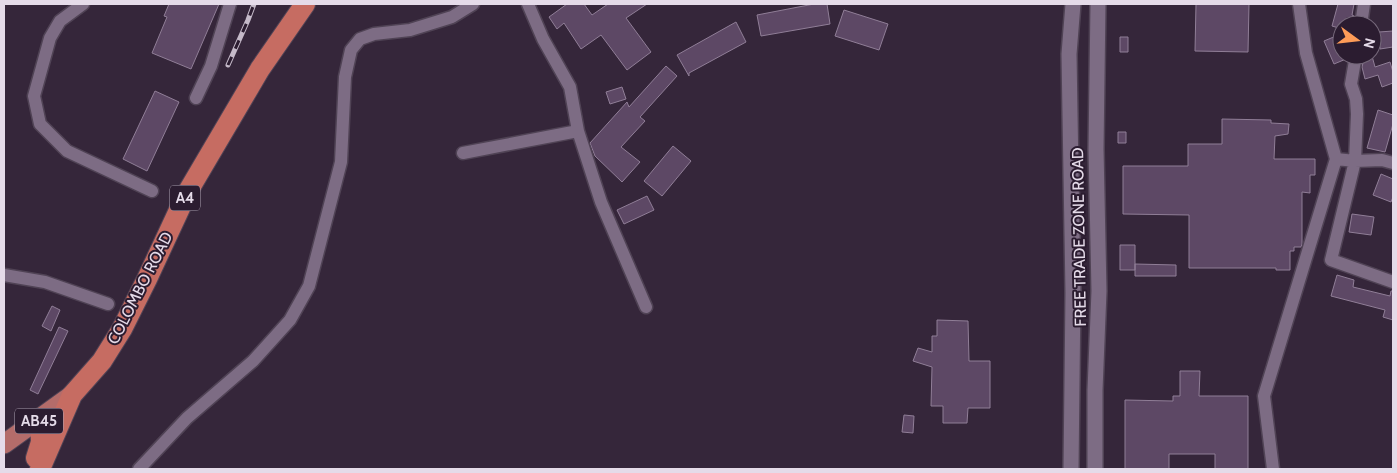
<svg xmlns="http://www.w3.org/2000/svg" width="1397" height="473" font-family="Cabin,sans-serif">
	<rect width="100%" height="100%" fill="#35263a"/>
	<path fill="#5d4865" stroke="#907e97" d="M169 4H219L191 69 152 53 167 17 164 16Z
		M567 4H584L592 15 608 4H647L626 18 651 52 627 70 601 35 581 49 564 23 557 29 549 17Z
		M814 4H827L830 24 761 36 757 15Z
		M1196 4H1249L1248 52 1195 51Z
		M1338 4H1354L1352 15 1354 16 1351 25H1342V29L1332 26Z
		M844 10 888 24 879 50 835 36Z
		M736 22 746 42 689 73V76L677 55Z
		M1393 31V47L1380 49 1379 32Z
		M1336 36 1342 50V55H1344L1346 59 1334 64 1324 41Z
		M1120 37H1128V52H1120Z
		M1372 56 1375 67 1390 62 1393 72V83L1382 87 1378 75 1365 79 1362 67 1364 59Z
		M666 66 677 76 640 117 645 121 621 147 640 162 622 182 595 156 590 143 627 102 629 107Z
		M622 87 626 99 610 104 606 92Z
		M155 91 179 102 147 171 123 159Z
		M1378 110 1393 115V124L1385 152 1367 148Z
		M1222 119 1271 120V123L1289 124 1288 134 1275 136 1274 159H1315V175H1310V193L1302 192V244L1301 247H1294V251H1290V270H1276V268H1189V215L1123 214V166H1188V144H1222Z
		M1118 132H1126V143H1118Z
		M673 146 691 161 662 196 644 181Z
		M1381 174 1393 179V197L1391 202 1373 195Z
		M647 196 654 210 624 224 617 210Z
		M1352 214 1374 217 1371 235 1349 232Z
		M1120 245H1135V270H1120Z
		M1135 264 1176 265V276H1135Z
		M1337 275 1354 280 1353 287 1390 296 1391 291H1393V320L1383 317 1385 310 1331 296Z
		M52 306 60 310 51 331 42 326Z
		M937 320 968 321 969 361H990V408H968L967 423H943V406H931L932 367 913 361 918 348 932 352V336H937Z
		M59 327 68 331 38 394 30 390Z
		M1180 371H1200L1199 396H1248V469H1215V454H1169V469H1125V400L1173 401V396H1180Z
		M904 415 914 416 913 433 902 432Z"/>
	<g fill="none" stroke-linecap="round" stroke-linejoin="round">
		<g stroke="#504355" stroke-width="15">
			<path id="minor" d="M83 4 60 21 50 38 34 96 40 124 67 151 152 191
				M528 4 543 39 570 87 578 131 601 202 646 307
				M1361 25 1364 4
				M1356 55 1351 84 1356 99 1357 114 1355 161 1331 260 1393 282
				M196 98 211 66 230 4
				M463 153 578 131
				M1336 159 1355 161 1382 160 1393 163
				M4 275 45 282 108 304
				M139 469 187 418 253 361 290 320 309 286 341 162 345 77 351 50 360 39 374 34 410 30 452 17 473 4
				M1273 469 1264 396 1336 159 1306 53 1299 4"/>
		</g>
		<g stroke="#504355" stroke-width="18">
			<path id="tertiary" d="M1071 469 1073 293 1069 54 1073 4
				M1095 469V390L1099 291 1096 149 1098 4"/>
		</g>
		<g stroke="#504355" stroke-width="21">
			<path id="primary" d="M4 444 72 395"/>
		</g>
		<g stroke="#504355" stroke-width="22">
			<path id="trunk" d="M36 458 41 442 40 420
				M40 469 72 395 102 361 122 329 147 279 187 193 260 69 305 4"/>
		</g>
		<use href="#minor" stroke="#7d6c84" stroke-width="12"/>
		<use href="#tertiary" stroke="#7d6c84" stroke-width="15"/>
		<use href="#primary" stroke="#b46c6a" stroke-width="19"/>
		<use href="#trunk" stroke="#c66c62" stroke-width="20"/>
		<g stroke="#c5bac9" stroke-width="5">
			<path id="rail" d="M228 65 248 20 254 4"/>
		</g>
		<use href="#rail" stroke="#2b1c30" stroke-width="3" stroke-dasharray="9" stroke-linecap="butt"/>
	</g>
	<g text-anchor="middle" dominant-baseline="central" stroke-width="4" stroke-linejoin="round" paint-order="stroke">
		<g fill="#2b1c30" stroke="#ada2b2" stroke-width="1">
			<rect x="170" y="185.5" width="30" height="25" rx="4"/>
			<rect x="15" y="408.5" width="48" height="25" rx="4"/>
		</g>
		<g font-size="15" font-weight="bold" fill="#e5dbe9">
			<text x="185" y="198">A4</text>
			<text x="39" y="421">AB45</text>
		</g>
		<g font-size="16" fill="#e5dbe9" stroke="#2b1c30">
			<text transform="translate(1079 237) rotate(-91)">FREE TRADE ZONE ROAD</text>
			<text transform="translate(140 288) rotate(-63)">COLOMBO ROAD</text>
		</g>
	</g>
	<rect width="1397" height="473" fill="none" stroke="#e5dbe9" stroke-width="10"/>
	<g transform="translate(1357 40) rotate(105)"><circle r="24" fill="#2b1c30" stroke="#75687a"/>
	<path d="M0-4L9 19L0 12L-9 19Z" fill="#fe9c58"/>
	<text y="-8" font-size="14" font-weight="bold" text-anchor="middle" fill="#e5dbe9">N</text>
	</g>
</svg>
